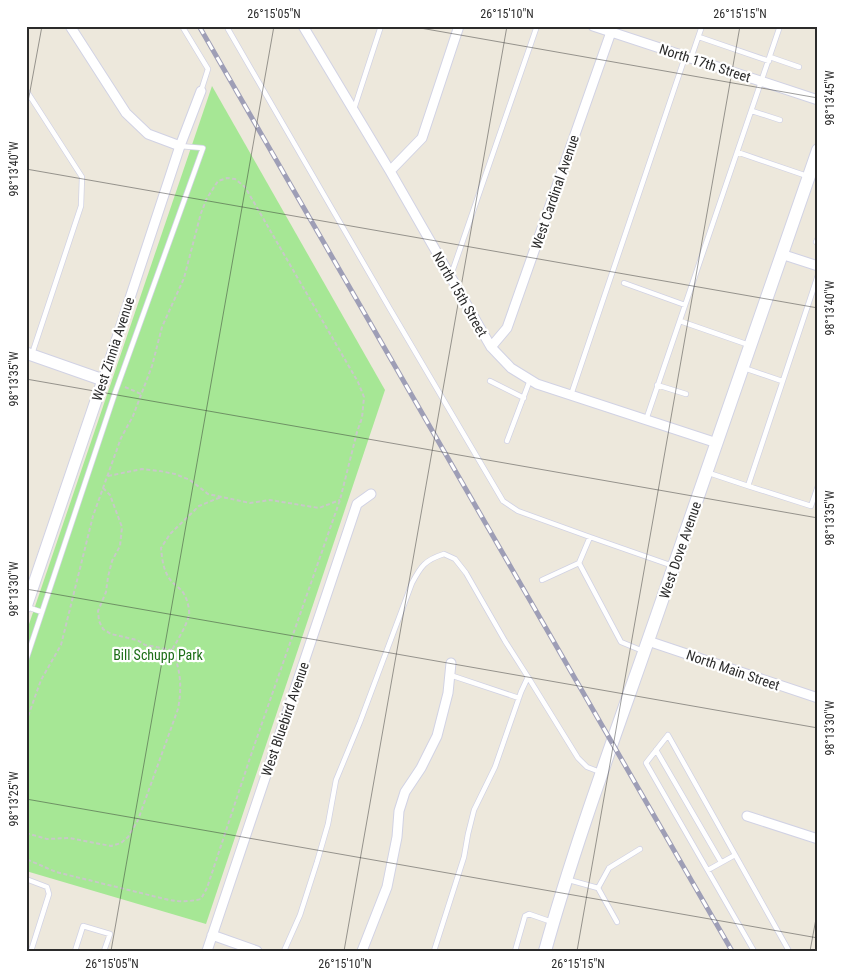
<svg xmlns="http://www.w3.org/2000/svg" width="844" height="977" font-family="'Roboto Condensed',sans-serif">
	<rect width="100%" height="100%" fill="#ede8dc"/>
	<path fill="#a6e795" d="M212 86 385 390 206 924 26 871V633Z"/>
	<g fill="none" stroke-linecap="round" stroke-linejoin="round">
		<g stroke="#d1d2e4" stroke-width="6">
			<path id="service" d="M182 26 208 69 201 91
				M229 26 228 29 390 309 503 501 518 511 590 537
				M699 37 769 61
				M770 57 799 67
				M691 58 702 26
				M26 90 82 177 81 206 32 354
				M354 109 381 26
				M752 111 780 120
				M737 152 807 176
				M818 238 816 242H818
				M451 275 537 26
				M624 283 685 305
				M680 321 749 345
				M744 368 782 381
				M490 381 524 398
				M657 385 686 394
				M571 395 685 57
				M646 420 780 26
				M507 441 530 380
				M709 473 748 486 818 275
				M748 486 811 506 818 486
				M542 580 579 563
				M27 607 42 612
				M643 651 621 642 579 563 590 537 673 566
				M26 660 115 393 203 148 180 146
				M450 675 519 698
				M656 750 721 862
				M708 870 735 855
				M26 879 47 887 49 894 31 951
				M569 880 598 888
				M617 922 598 888 609 868 640 849
				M75 951 83 926 110 934 104 951
				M284 951 300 915 317 862 328 824 336 780 360 722 412 583C421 566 425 560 444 554L455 559 466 573 505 641 528 677
				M434 951 464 857 468 834 474 810 495 767 521 692 528 677 578 758 587 767 600 772
				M515 951 525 916 529 914 552 922
				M754 951 646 763 668 735 789 951"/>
		</g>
		<g stroke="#d1d2e4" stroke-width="11">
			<path id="minor" d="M70 26 126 113 148 134 180 146
				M303 26 390 171 491 347 511 368 537 384 717 443
				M593 26 818 100
				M390 171 422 138 459 26
				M781 254 818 266
				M491 347 507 328 611 32
				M103 380 180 146 201 91
				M648 641 818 698
				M747 816 818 839
				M212 935 257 951
				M207 951 357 504 371 494
				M362 951 387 887 397 837 399 811 405 792 421 768 437 736 448 693 451 663"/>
		</g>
		<g stroke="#d1d2e4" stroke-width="13">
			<path id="tertiary" d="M26 353 103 380 26 607"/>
		</g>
		<g stroke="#d1d2e4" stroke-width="14">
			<path id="secondary" d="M545 951C577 836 619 725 658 612 712 458 764 304 818 150"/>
		</g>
		<path stroke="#c8c8c8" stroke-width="2" stroke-dasharray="4 2.5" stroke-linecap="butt" d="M125 387 141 394
			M108 476 142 469 160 471 175 474 190 480 208 494 250 503 270 500 319 508 340 500
			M103 488 110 495 122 527 120 546 112 561 108 577 106 592 98 611 99 621 103 629 111 634 137 640 145 645 172 650
			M26 722 41 680 61 645 93 516 121 438 133 416 152 366 162 327 184 278 201 213 207 198 218 181 227 178 235 179 245 187 358 382 364 397 362 418 357 432 340 500 253 749 207 888 201 899C188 902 178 902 165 899L56 872 26 859
			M26 833 47 839 69 838 111 846 121 843 128 837 138 820 178 709C182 688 181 670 172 650 178 639 186 627 189 615 190 608 186 594 180 589 176 585 172 583 169 578 163 569 162 558 161 548L170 534 199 506 221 497"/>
		<use href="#service" stroke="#fff" stroke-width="4.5"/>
		<use href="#minor" stroke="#fff" stroke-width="9"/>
		<use href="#tertiary" stroke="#fff" stroke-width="11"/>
		<use href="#secondary" stroke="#fff" stroke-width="12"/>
		<g stroke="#9e9eb6" stroke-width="5">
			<path id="rail" d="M199 26 732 951"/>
		</g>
		<use href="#rail" stroke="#fff" stroke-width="3" stroke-dasharray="9" stroke-linecap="butt"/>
	</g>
	<path fill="none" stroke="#2b2b2b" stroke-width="1" stroke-opacity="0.45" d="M409 26 818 98M26 113 42 26M26 169 818 308M26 379 818 518M26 589 818 728M26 799 818 938M111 951 274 26M344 951 507 26M577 951 740 26M810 951 818 908"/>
	<g text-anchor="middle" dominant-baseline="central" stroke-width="4.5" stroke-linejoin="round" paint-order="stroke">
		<g font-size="14" fill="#2b2b2b" stroke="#fff">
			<text transform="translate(705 63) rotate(18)">North 17th Street</text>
			<text transform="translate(555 192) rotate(-71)">West Cardinal Avenue</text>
			<text transform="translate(460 294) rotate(60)">North 15th Street</text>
			<text transform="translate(113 349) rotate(-72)">West Zinnia Avenue</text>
			<text transform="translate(680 550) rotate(-71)">West Dove Avenue</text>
			<text transform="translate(733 670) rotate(19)">North Main Street</text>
			<text transform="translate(285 719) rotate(-71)">West Bluebird Avenue</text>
		</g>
		<g font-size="14" fill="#1c6d16" stroke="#fff">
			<text x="158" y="655">Bill Schupp Park</text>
		</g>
	</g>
	<rect width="844" height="977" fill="none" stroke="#ffffff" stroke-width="55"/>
	<rect x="28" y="28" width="788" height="922" fill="none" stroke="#2b2b2b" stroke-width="2"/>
	<g font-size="12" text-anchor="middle" fill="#2b2b2b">
		<text x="274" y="18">26°15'05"N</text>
		<text x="507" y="18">26°15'10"N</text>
		<text x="740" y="18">26°15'15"N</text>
		<text transform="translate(830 98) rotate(-90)" y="4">98°13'45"W</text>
		<text transform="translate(14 169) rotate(-90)" y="4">98°13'40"W</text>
		<text transform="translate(830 308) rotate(-90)" y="4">98°13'40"W</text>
		<text transform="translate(14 379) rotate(-90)" y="4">98°13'35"W</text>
		<text transform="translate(830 518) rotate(-90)" y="4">98°13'35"W</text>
		<text transform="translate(14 589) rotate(-90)" y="4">98°13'30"W</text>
		<text transform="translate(830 728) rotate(-90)" y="4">98°13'30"W</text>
		<text transform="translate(14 799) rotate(-90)" y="4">98°13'25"W</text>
		<text x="112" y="968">26°15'05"N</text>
		<text x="345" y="968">26°15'10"N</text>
		<text x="578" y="968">26°15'15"N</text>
	</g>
</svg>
